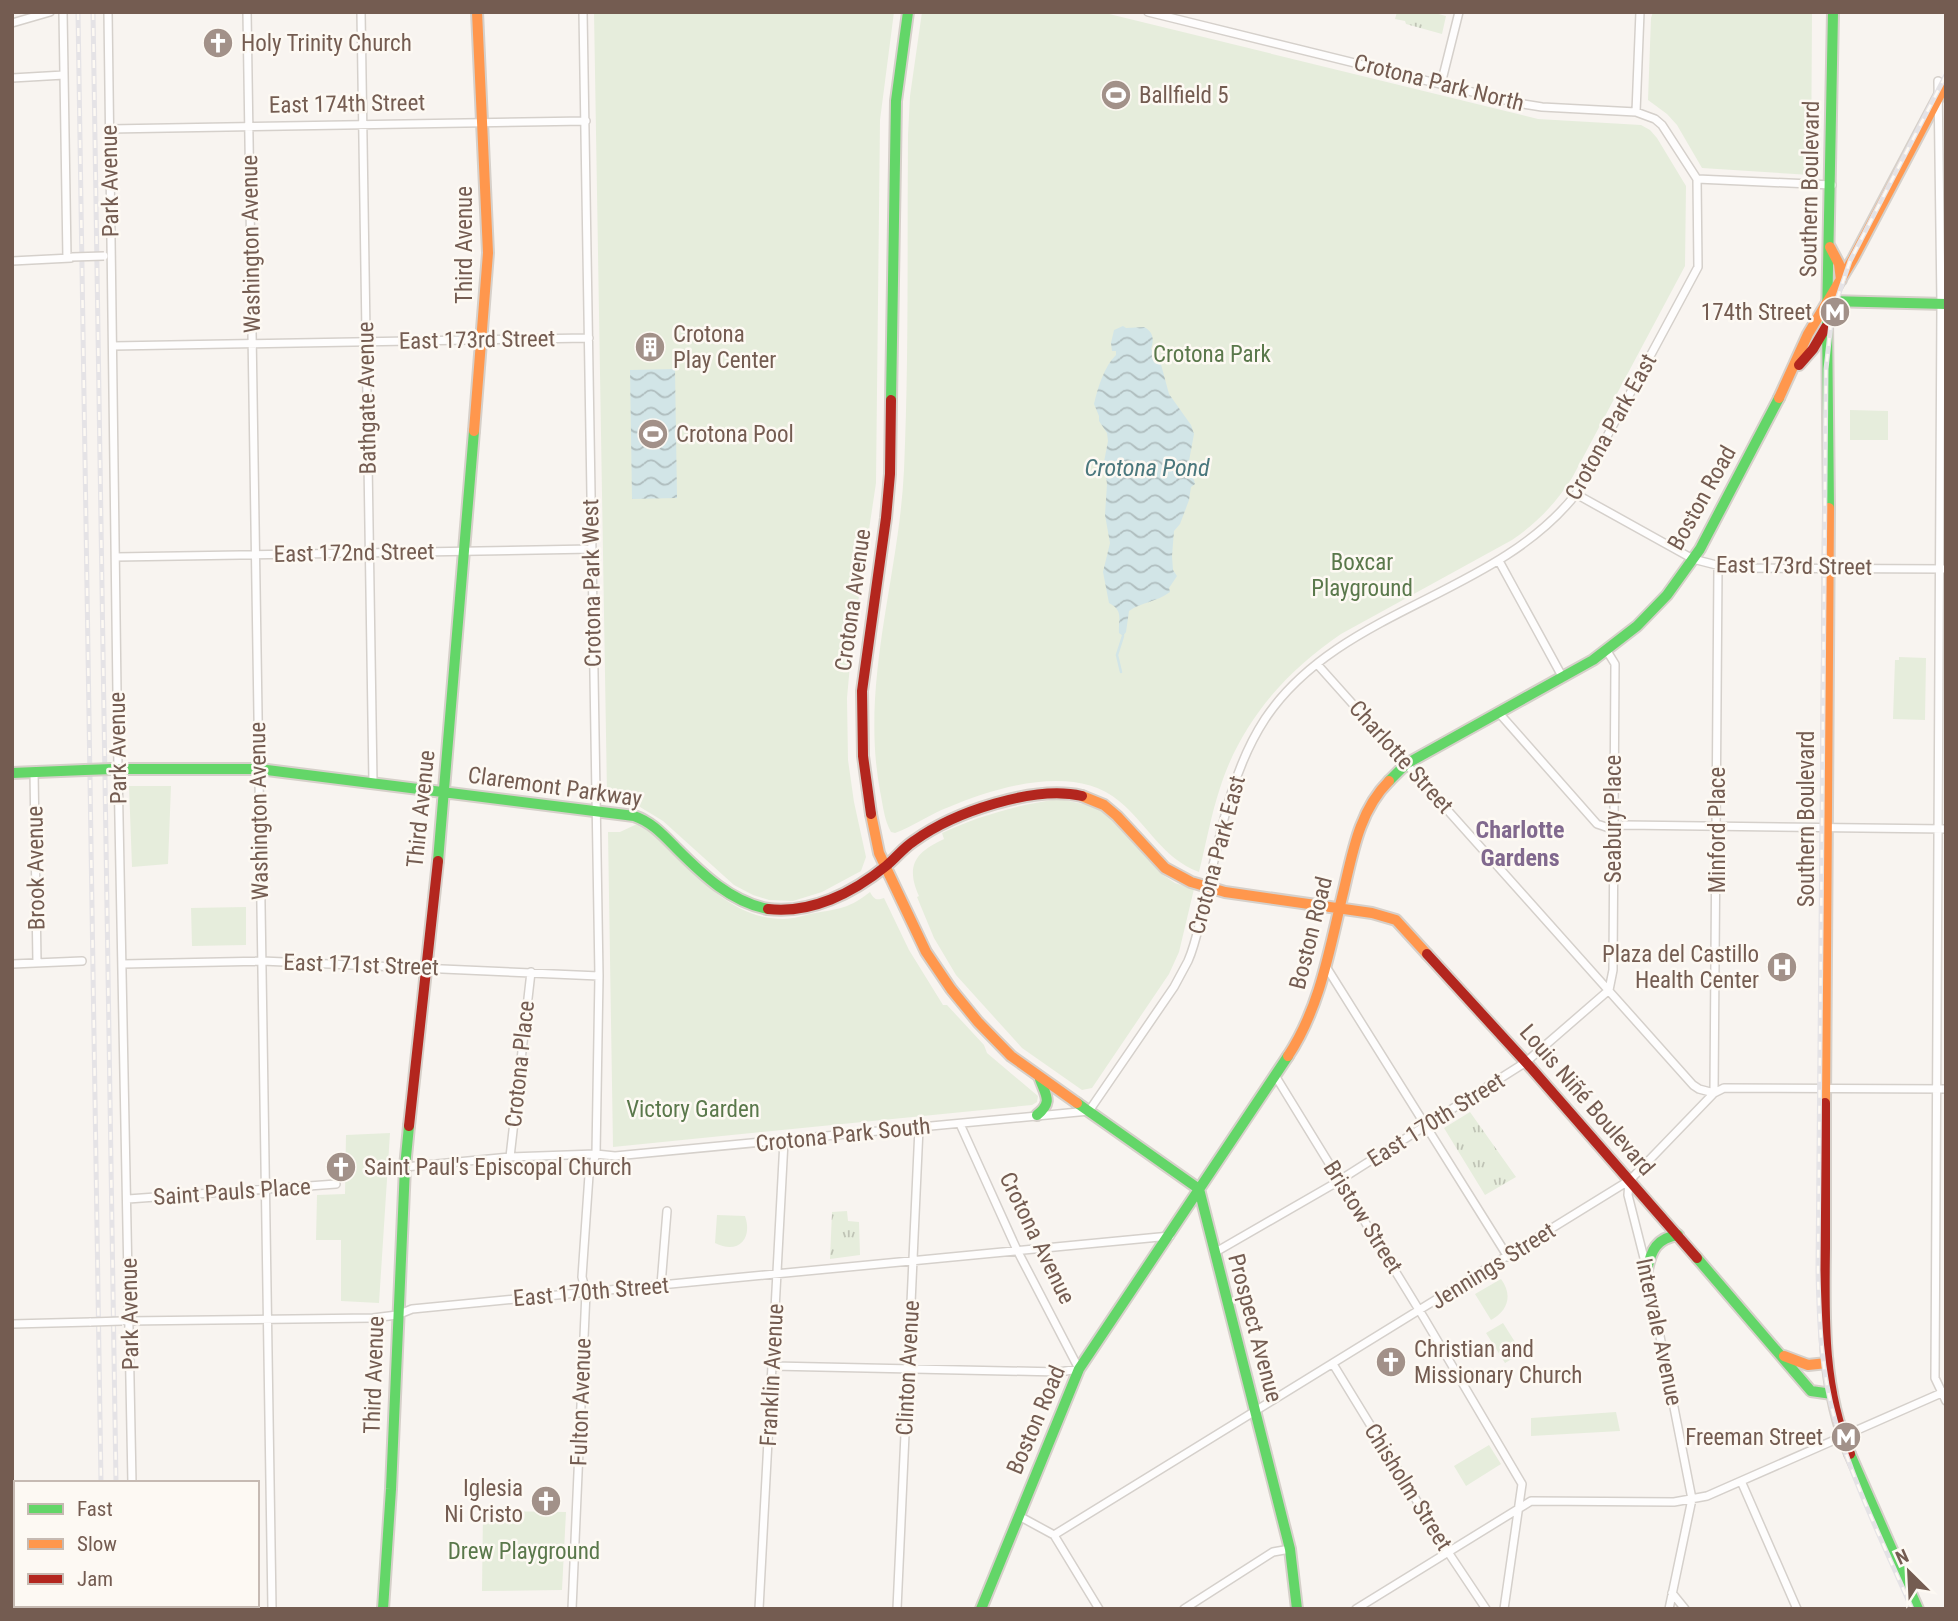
<svg xmlns="http://www.w3.org/2000/svg" width="1958" height="1621" font-family="'Roboto Condensed',sans-serif">
	<defs>
		<pattern id="grass-tufts" width="24" height="20" patternUnits="userSpaceOnUse" patternTransform="scale(1.75)"><rect width="24" height="20" fill="#e6eddc"/><path d="M3 7l-1-3M5 7V3M7 7l1-3M15 17l-1-3M17 17v-4M19 17l1-3" fill="none" stroke="#bfc3b5"/></pattern>
		<pattern id="water-waves" width="16" height="10" patternUnits="userSpaceOnUse" patternTransform="scale(1.75)"><rect width="16" height="10" fill="#d2e5e7"/><path d="M0 5q4-4 8 0t8 0" fill="none" stroke="#afbdbe"/></pattern>
	</defs>
	<rect width="100%" height="100%" fill="#f8f4f0"/>
	<path fill="url(#grass-tufts)" d="M1397 12H1431L1446 16 1442 34 1406 24 1405 21 1395 19Z
		M1470 1112 1516 1177 1485 1195 1444 1128Z
		M847 1211 848 1221 859 1222 860 1255 830 1259 832 1212Z"/>
	<path fill="#e6eddc" d="M594 12H894L880 120 876 483 852 643 847 698 848 760 854 802 866 857 861 871 822 892 793 901 769 900 753 895 734 885 663 821 622 796 607 795Z
		M922 12H1101L1538 119 1641 125 1650 130 1657 138 1686 186 1685 266 1572 478C1555 504 1537 523 1512 540L1341 634C1285 672 1241 722 1220 788 1211 815 1206 844 1199 872 1162 858 1148 825 1119 801 1075 763 996 787 949 807 930 814 914 826 895 833L891 832C884 820 883 805 880 791 860 682 899 578 904 470 909 359 907 247 908 135L910 96Z
		M1653 12 1812 14 1811 175 1702 168 1677 125 1667 114 1648 100 1651 18Z
		M1850 410 1888 411V440H1850Z
		M1899 657 1926 658 1925 720 1893 719 1895 660H1899Z
		M129 786H171L168 864 132 867Z
		M1060 799 1092 806 1105 813 1163 875 1175 883 1194 889 1179 952 1169 974 1092 1088 1082 1090 1022 1048 956 975 934 938 917 897 919 896C905 865 916 852 944 839L942 833C978 816 1020 804 1060 799Z
		M637 824C647 825 656 835 663 842 697 875 731 919 783 919 794 919 804 915 815 913 839 909 850 908 870 892 874 899 876 901 884 898L909 950 943 1005H947L984 1045 987 1053 1038 1096 1037 1102 1032 1105 613 1147 608 832H620Z
		M246 907V945L192 946 191 908Z
		M390 1133 379 1303 341 1301V1240H316L317 1195 345 1194 346 1135Z
		M717 1215 745 1216C753 1239 738 1255 715 1243Z
		M1501 1279C1513 1295 1508 1311 1491 1320L1475 1294Z
		M1503 1323 1522 1353 1505 1363 1486 1333Z
		M1616 1412 1620 1431 1531 1436V1418Z
		M1489 1445 1501 1464 1466 1486 1454 1466Z
		M483 1511 566 1512 562 1590 482 1591Z"/>
	<path fill="url(#water-waves)" d="M1123 326 1126 328 1144 327C1154 332 1154 340 1151 349L1155 356 1159 357 1169 394 1191 425 1194 434 1189 461 1195 484 1191 487 1189 500 1180 524 1174 531 1172 556 1173 570 1177 576 1169 588 1170 592C1157 602 1141 602 1129 611L1126 632 1123 636 1119 633C1118 619 1124 611 1109 603L1103 572 1110 543 1105 515 1107 484 1104 462 1108 441 1107 433 1099 421V416L1094 404C1098 387 1104 367 1116 355V351H1112L1111 343 1114 330Z
		M675 369 677 498 632 499 630 370Z"/>
	<g fill="none" stroke-linecap="round" stroke-linejoin="round">
		<path stroke="#d2e5e7" stroke-width="2.5" d="M1121 672 1117 655 1123 636"/>
		<g stroke="#d5d0cb" stroke-width="10">
			<path id="street" d="M63 12 67 258
				M108 12 118 768 132 1483
				M247 12 272 1609
				M361 12 373 783
				M12 23 50 12
				M12 78 64 75
				M1938 81 1941 304 1935 1378 1946 1401
				M1441 84 1459 12
				M1636 112 1640 12
				M109 129 586 121
				M1697 179 1832 185
				M12 261 71 258
				M113 346 589 338
				M1576 494 1693 559 1728 568 1946 569
				M116 557 592 549
				M1499 561 1563 678
				M1317 664 1693 1085 1699 1089 1714 1093 1718 567
				M1499 713 1597 824 1612 829 1624 825 1946 829
				M34 772 37 963
				M12 964 82 961
				M123 964 262 961 599 976
				M1325 965 1508 1257
				M1276 1077 1424 1318 1522 1484 1504 1609
				M510 1157 531 972
				M405 1167 510 1157 596 1154 615 1156 1089 1111 1174 987 1188 961C1196 943 1199 924 1204 905 1219 842 1229 774 1265 719 1339 608 1495 597 1576 494L1698 267 1697 179 1662 125 1655 119 1636 112 1542 107 1517 103 1148 12
				M1629 1181 1628 1195 1647 1270 1692 1499 1669 1609
				M128 1199 336 1184
				M1214 1253 1332 1185 1526 1062 1609 990 1613 970 1615 664 1607 651
				M661 1285 667 1211
				M126 1321 373 1318 397 1315 412 1309 1170 1236
				M12 1324 91 1322
				M1333 1364 1448 1552 1486 1609
				M773 1366 1059 1372 1079 1369 1017 1250 960 1124
				M1741 1481 1797 1609
				M1019 1516 1054 1535 1099 1609
				M1054 1535 1630 1180 1714 1093 1724 1088 1946 1089
				M1672 1593 1685 1609
				M134 1605V1609
				M572 1609 586 1292 582 1277 589 1175 596 1154 599 976 583 12
				M759 1609 784 1141
				M897 1609 919 1128
				M1184 1609 1273 1552 1290 1549
				M1356 1609 1531 1501 1674 1502 1707 1496 1946 1391"/>
		</g>
		<g stroke="#d6d0ca" stroke-width="14">
			<path id="fast" d="M1829 301 1946 304
				M891 400 896 101 908 12
				M1829 508 1827 320 1833 12
				M112 769H259L634 816C652 822 664 836 677 849 703 875 731 902 768 909
				M12 773 85 770
				M1389 781 1406 764 1593 660 1637 626 1667 595 1700 549 1779 398
				M438 861 474 431
				M1077 1103 1199 1189 1290 1549 1297 1609
				M1037 1115C1053 1102 1046 1096 1040 1079
				M1697 1258 1811 1391 1832 1394
				M1647 1270C1651 1250 1657 1238 1678 1235
				M1850 1454 1918 1609
				M383 1609 391 1489 405 1167 409 1126
				M981 1609 1079 1369 1288 1056"/>
		</g>
		<g stroke="#d6d0ca" stroke-width="14">
			<path id="slow" d="M1830 247 1839 264 1841 280
				M1779 398 1808 334 1853 259 1946 83
				M474 431 488 253 477 12
				M1082 796 1104 805 1117 816 1165 868 1191 882 1225 892 1372 913 1396 920 1427 954
				M871 814 879 853 926 952 951 989 978 1022 1011 1056 1077 1103
				M1288 1056C1321 1006 1330 946 1344 889 1353 850 1360 810 1389 781
				M1825 1103 1829 508
				M1784 1356 1808 1365 1827 1363"/>
		</g>
		<g stroke="#d6d0ca" stroke-width="14">
			<path id="jam" d="M1799 365 1813 349 1826 327
				M871 814 863 756 862 691 886 518 890 474 891 400
				M768 909C811 914 853 893 886 866 896 858 903 848 914 841 954 812 1034 785 1082 796
				M1427 954 1532 1069 1697 1258
				M1825 1103C1825 1151 1825 1200 1825 1248 1824 1317 1822 1389 1850 1454
				M409 1126 438 861"/>
		</g>
		<use href="#street" stroke="#fefdfd" stroke-width="7"/>
		<use href="#fast" stroke="#63d668" stroke-width="10"/>
		<use href="#slow" stroke="#ff974d" stroke-width="10"/>
		<use href="#jam" stroke="#b3261e" stroke-width="10"/>
		<g stroke="#e5e3e6" stroke-width="5">
			<path id="rail" d="M78 12 101 1483
				M93 12 116 1483
				M103 1605V1609
				M118 1605V1609
				M1912 1609C1885 1547 1854 1485 1835 1420 1821 1371 1819 1321 1818 1270L1826 369 1832 314 1850 261 1946 75"/>
		</g>
		<use href="#rail" stroke="#fdf9f3" stroke-width="2.5" stroke-dasharray="8" stroke-linecap="butt"/>
		<g stroke="#d5d0cb" stroke-width="10" stroke-linecap="butt">
			<path id="street-bridge" d="M72 257 104 256
				M91 1322 122 1321"/>
		</g>
		<g stroke="#d6d0ca" stroke-width="14" stroke-linecap="butt">
			<path id="fast-bridge" d="M85 770 112 769"/>
		</g>
		<use href="#street-bridge" stroke="#fefdfd" stroke-width="7"/>
		<use href="#fast-bridge" stroke="#63d668" stroke-width="10"/>
	</g>
	<defs>
		<g id="church-disc" transform="scale(1.575)"><circle r="9.5" fill="#a29189" stroke="#fdf9f3"/><path d="M-1.2-6h2.4v3.5h3.3v2.4h-3.3V6h-2.4V-.1h-3.3v-2.4h3.3Z" fill="#fff"/></g>
		<g id="stadium-disc" transform="scale(1.575)"><circle r="9.5" fill="#a29189" stroke="#fdf9f3"/><path d="M0-5a6.5 5 0 1 0 0 10a6.5 5 0 1 0 0-10ZM-3.5-1.8h7v3.6h-7Z" fill="#fff"/></g>
		<g id="metro-disc" transform="scale(1.575)"><circle r="9.5" fill="#a29189" stroke="#fdf9f3"/><path d="M-5.5 5V-5H-3L0 0L3-5H5.5V5H3V-.5L0 4L-3-.5V5Z" fill="#fff"/></g>
		<g id="building-disc" transform="scale(1.575)"><circle r="9.5" fill="#a29189" stroke="#fdf9f3"/><path d="M-4-6H4V6H1V3H-1V6H-4ZM-2.5-4.3h1.7v1.8h-1.7ZM.8-4.3h1.7v1.8H.8ZM-2.5-1h1.7V.8h-1.7ZM.8-1h1.7V.8H.8Z" fill="#fff"/></g>
		<g id="hospital-disc" transform="scale(1.575)"><circle r="9.5" fill="#a29189" stroke="#fdf9f3"/><path d="M-5-5h3v3.5h4V-5h3V5h-3V1.5h-4V5h-3Z" fill="#fff"/></g>
	</defs>
	<g fill-rule="evenodd">
		<use href="#church-disc" x="218" y="43"/>
		<use href="#stadium-disc" x="1116" y="95"/>
		<use href="#metro-disc" x="1835" y="312"/>
		<use href="#building-disc" x="650" y="347"/>
		<use href="#stadium-disc" x="653" y="434"/>
		<use href="#hospital-disc" x="1782" y="967"/>
		<use href="#church-disc" x="341" y="1167"/>
		<use href="#church-disc" x="1391" y="1362"/>
		<use href="#metro-disc" x="1846" y="1437"/>
		<use href="#church-disc" x="546" y="1501"/>
	</g>
	<g text-anchor="middle" dominant-baseline="central" stroke-width="5" stroke-linejoin="round" paint-order="stroke">
		<g font-size="23" fill="#745c51" stroke="#fdf9f3" text-anchor="start">
			<text x="241" y="43">Holy Trinity Church</text>
			<text x="1139" y="95">Ballfield 5</text>
			<text x="1812" y="312" text-anchor="end">174th Street</text>
			<text x="673" y="334">Crotona<tspan x="673" dy="26">Play Center</tspan></text>
			<text x="676" y="434">Crotona Pool</text>
			<text x="1759" y="954" text-anchor="end">Plaza del Castillo<tspan x="1759" dy="26">Health Center</tspan></text>
			<text x="364" y="1167">Saint Paul's Episcopal Church</text>
			<text x="1414" y="1349">Christian and<tspan x="1414" dy="26">Missionary Church</tspan></text>
			<text x="1823" y="1437" text-anchor="end">Freeman Street</text>
			<text x="523" y="1488" text-anchor="end">Iglesia<tspan x="523" dy="26">Ni Cristo</tspan></text>
		</g>
		<g font-size="23" fill="#745c51" stroke="#fdf9f3">
			<text transform="translate(1439 83) rotate(14)">Crotona Park North</text>
			<text transform="translate(347 104) rotate(-1)">East 174th Street</text>
			<text transform="translate(110 181) rotate(-91)">Park Avenue</text>
			<text transform="translate(1810 189) rotate(-89)">Southern Boulevard</text>
			<text transform="translate(251 244) rotate(-91)">Washington Avenue</text>
			<text transform="translate(464 245) rotate(-90)">Third Avenue</text>
			<text transform="translate(477 340) rotate(-1)">East 173rd Street</text>
			<text transform="translate(367 398) rotate(-91)">Bathgate Avenue</text>
			<text transform="translate(1611 427) rotate(-61)">Crotona Park East</text>
			<text transform="translate(1702 498) rotate(-61)">Boston Road</text>
			<text transform="translate(354 553) rotate(-1)">East 172nd Street</text>
			<text transform="translate(1794 566) rotate(1)">East 173rd Street</text>
			<text transform="translate(592 583) rotate(-91)">Crotona Park West</text>
			<text transform="translate(853 600) rotate(-82)">Crotona Avenue</text>
			<text transform="translate(118 748) rotate(-91)">Park Avenue</text>
			<text transform="translate(1401 757) rotate(48)">Charlotte Street</text>
			<text transform="translate(555 787) rotate(8)">Claremont Parkway</text>
			<text transform="translate(421 809) rotate(-84)">Third Avenue</text>
			<text transform="translate(259 811) rotate(-91)">Washington Avenue</text>
			<text transform="translate(1613 819) rotate(-90)">Seabury Place</text>
			<text transform="translate(1806 819) rotate(-90)">Southern Boulevard</text>
			<text transform="translate(1717 830) rotate(-90)">Minford Place</text>
			<text transform="translate(1217 855) rotate(-75)">Crotona Park East</text>
			<text transform="translate(36 868) rotate(-91)">Brook Avenue</text>
			<text transform="translate(1311 933) rotate(-76)">Boston Road</text>
			<text transform="translate(361 965) rotate(2)">East 171st Street</text>
			<text transform="translate(520 1064) rotate(-84)">Crotona Place</text>
			<text transform="translate(1587 1100) rotate(49)">Louis Niñé Boulevard</text>
			<text transform="translate(1436 1120) rotate(-32)">East 170th Street</text>
			<text transform="translate(843 1135) rotate(-6)">Crotona Park South</text>
			<text transform="translate(232 1192) rotate(-4)">Saint Pauls Place</text>
			<text transform="translate(1363 1217) rotate(58)">Bristow Street</text>
			<text transform="translate(1037 1238) rotate(64)">Crotona Avenue</text>
			<text transform="translate(1493 1266) rotate(-32)">Jennings Street</text>
			<text transform="translate(591 1292) rotate(-5)">East 170th Street</text>
			<text transform="translate(130 1314) rotate(-91)">Park Avenue</text>
			<text transform="translate(1255 1328) rotate(75)">Prospect Avenue</text>
			<text transform="translate(1659 1332) rotate(78)">Intervale Avenue</text>
			<text transform="translate(908 1368) rotate(-87)">Clinton Avenue</text>
			<text transform="translate(374 1375) rotate(-88)">Third Avenue</text>
			<text transform="translate(772 1375) rotate(-87)">Franklin Avenue</text>
			<text transform="translate(581 1402) rotate(-88)">Fulton Avenue</text>
			<text transform="translate(1036 1420) rotate(-67)">Boston Road</text>
			<text transform="translate(1408 1487) rotate(58)">Chisholm Street</text>
		</g>
		<g font-size="23" fill="#5a784b" stroke="#fdf9f3">
			<text x="1212" y="354">Crotona Park</text>
			<text x="1362" y="562">Boxcar<tspan x="1362" dy="26">Playground</tspan></text>
			<text x="693" y="1109">Victory Garden</text>
			<text x="524" y="1551">Drew Playground</text>
		</g>
		<g font-size="24" font-style="italic" fill="#4a777d" stroke="#fdf9f3">
			<text x="1147" y="468">Crotona Pond</text>
		</g>
		<g font-size="24" font-weight="bold" fill="#81698e" stroke="#fdf9f3">
			<text x="1520" y="830">Charlotte<tspan x="1520" dy="28">Gardens</tspan></text>
		</g>
	</g>
	<rect width="1958" height="1621" fill="none" stroke="#745c51" stroke-width="28"/>
	<rect x="14" y="1481" width="245" height="126" fill="#fdf9f3" stroke="#c6bab2" stroke-width="2"/>
	<rect x="28" y="1504" width="35" height="10" fill="#63d668" stroke="#c6bab2" stroke-width="2"/>
	<text x="77" y="1516" font-size="21" fill="#745c51">Fast</text>
	<rect x="28" y="1539" width="35" height="10" fill="#ff974d" stroke="#c6bab2" stroke-width="2"/>
	<text x="77" y="1551" font-size="21" fill="#745c51">Slow</text>
	<rect x="28" y="1574" width="35" height="10" fill="#b3261e" stroke="#c6bab2" stroke-width="2"/>
	<text x="77" y="1586" font-size="21" fill="#745c51">Jam</text>
	<g transform="translate(1909 1572) rotate(336)" stroke="#fdf9f3" stroke-width="5" paint-order="stroke">
	<path d="M0-5L12 26L0 18L-12 26Z" fill="#745c51"/>
	<text y="-10" font-size="19" font-weight="bold" text-anchor="middle" fill="#745c51">N</text>
	</g>
</svg>
